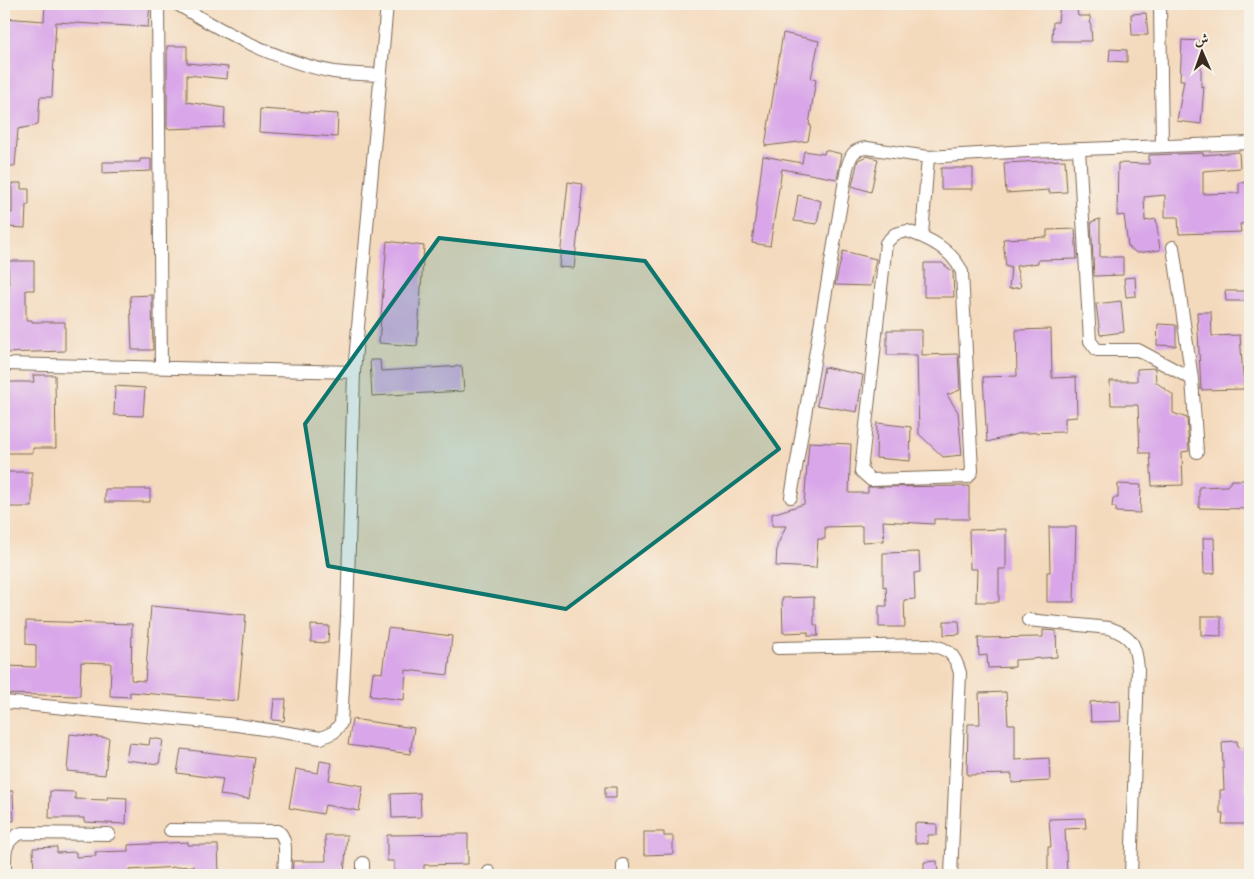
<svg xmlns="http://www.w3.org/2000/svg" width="1254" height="879" font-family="'IM FELL Great Primer',Amiri,serif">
	<rect width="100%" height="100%" fill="#f7f3e8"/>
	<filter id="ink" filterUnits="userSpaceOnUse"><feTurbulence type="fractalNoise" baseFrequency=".02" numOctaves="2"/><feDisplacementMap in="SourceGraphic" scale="10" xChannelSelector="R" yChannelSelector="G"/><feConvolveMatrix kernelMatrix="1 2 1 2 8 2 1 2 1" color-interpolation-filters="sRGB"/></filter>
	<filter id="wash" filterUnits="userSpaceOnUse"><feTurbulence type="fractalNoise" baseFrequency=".0096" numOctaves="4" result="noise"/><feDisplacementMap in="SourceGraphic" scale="20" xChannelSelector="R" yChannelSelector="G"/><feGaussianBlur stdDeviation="1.12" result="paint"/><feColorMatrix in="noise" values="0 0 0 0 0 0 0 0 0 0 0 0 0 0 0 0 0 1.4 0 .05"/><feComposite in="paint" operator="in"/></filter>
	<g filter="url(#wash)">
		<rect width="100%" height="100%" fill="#f4dabd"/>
		<g id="blocks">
			<path fill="#d9a7e9" d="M45 4H150L148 27 56 22 52 97H40L38 125 18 129 15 166H4V18L44 21Z
				M1060 4H1076L1078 16H1090L1092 41H1052L1053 22H1058Z
				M1146 13 1148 35H1132L1131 14Z
				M783 33 819 41 811 78 816 79 809 125H811L808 141 765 146Z
				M1182 40 1201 41V87L1204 86 1201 124 1177 121 1184 80H1180Z
				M167 46H187V63L228 67 227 79 187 75V102L225 108 224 127 167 129Z
				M1110 49 1127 50V62L1109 61Z
				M260 109 338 114 337 137 259 132Z
				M825 150 842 154 837 179 782 169 770 246 752 243 763 156 802 163 804 151 824 154Z
				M1239 152 1240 168 1203 171V194L1239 193V183L1250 182V223L1240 224 1241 232 1179 234 1178 217H1165V195L1144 197 1145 221 1156 219 1160 250 1137 253 1128 247 1124 215 1117 216 1118 163 1149 164V155L1203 153V155Z
				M867 156 878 159 871 192 852 186 858 160Z
				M140 159H151V171L103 173V162H140Z
				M1065 160 1067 192 1049 193V190L1006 193 1004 163Z
				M941 168H973V189H941Z
				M568 182 583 184 574 268 559 267Z
				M12 183H21V189H29V205H26L25 228 7 227V212L12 213Z
				M798 195 821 201 817 224 794 221Z
				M1100 219V257H1123V275L1094 276 1091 222Z
				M1075 229 1077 259 1038 260V263L1016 266 1021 287 1009 289 1011 267H1006L1003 239 1047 237V230Z
				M387 241 424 246 417 346 379 343Z
				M843 251 876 259 871 286 835 285Z
				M8 261H34V290H26V320H32V322H65V351L4 353V284H9Z
				M924 263H942L953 272 954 297H924Z
				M1135 277 1136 296 1126 297 1124 278Z
				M1225 291H1250V301H1226Z
				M152 295 153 350H132L130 296Z
				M1121 301 1124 332 1100 335 1096 304Z
				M1197 312H1211L1212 336 1240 335 1244 389 1201 390Z
				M1158 324 1176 325V346L1157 345Z
				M1051 329 1052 378 1076 377 1077 417 1065 418V432L1021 433 987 442 983 377 1017 376 1016 330Z
				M887 330H922V355L958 354 960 390 947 395 958 412 962 455 943 457 919 434 917 355H887Z
				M370 360H380L381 371 462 366 464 391 372 396Z
				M824 367 863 375 857 412 817 405Z
				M1155 368 1156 382 1173 395V413L1187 418 1189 451 1182 452 1183 485 1152 486 1150 453H1140L1138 405H1111L1110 381H1137V369Z
				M33 375H55L56 448H33V453H4L6 382H34Z
				M115 386 145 388 143 416 114 415Z
				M877 423 911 427 910 461 876 458Z
				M809 442 851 444 849 493H868V487L969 486V519H934V524L883 521 884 541 862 542V526L825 527V539H818L816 568 776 566 777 546 786 526H772V514L804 504Z
				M4 472H32V507H4Z
				M1232 480H1250V509L1199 508V487L1227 486Z
				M1118 484 1141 485 1140 513 1116 512V507H1112L1113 498H1118Z
				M105 489H150V502H105Z
				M1049 527H1076L1074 602H1047V572H1050Z
				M1006 529V569H999V602H976L977 569H970L969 530Z
				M1203 538H1214L1215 573 1204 574Z
				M919 552 920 572 914 573 915 599 904 600 905 627H879V606H887L886 586 883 587V553Z
				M814 597V625H817L818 636H808V632L783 633 782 598Z
				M151 606 246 615 238 701 130 692V697L110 696 111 663 81 662 80 696 4 694V666L36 667V645L26 644V621L132 624 131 680 145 681Z
				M1201 616H1221V636L1201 635Z
				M944 621H959L960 634 944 635Z
				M311 625 329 626 328 643 311 642Z
				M388 628 452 636 448 675 406 670 404 700 370 696 373 672 382 673Z
				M1043 630 1056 631 1057 657 1015 660V667L988 668 987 655 979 656 978 638 1043 637Z
				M1006 692 1008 724H1015V760L1049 758 1050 781 1012 783V774L967 775 968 724H980L979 693Z
				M274 699H286L284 721 272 720Z
				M1120 700 1121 721 1091 722 1090 702Z
				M352 719 414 728 410 754 348 745Z
				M70 734 109 738 105 775 67 771Z
				M150 738 163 740 159 764 126 760 129 743 149 745Z
				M1237 741 1238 748 1245 747 1246 791H1249V824H1222L1223 813H1220V790H1224L1222 742Z
				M181 749 255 758 249 799 220 795 223 779 177 773Z
				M320 761 332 763 329 780 363 786 359 811 325 805 323 814 289 808 296 769 318 773Z
				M605 787H616V798H605Z
				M4 791H13L14 821H4Z
				M50 791 75 792V799L107 800V797L127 798 126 824 84 822V818H49Z
				M420 793 421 817 392 818 391 794Z
				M1085 818 1086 828 1065 829 1067 875H1048V847H1051L1049 819Z
				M915 823 937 824V835H928V844L915 843Z
				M644 832H664V836H673V854L644 855Z
				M468 834V864L424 865V875H394V861H387V835Z
				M325 835H347L344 875H292L293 861H326Z
				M188 842V845H218L219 873 194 874 193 866 129 870V875H34L33 848 57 847V853L76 852V857L96 856 95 852 128 851V845Z
				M937 861 938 875H924V862Z"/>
		</g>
	</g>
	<g filter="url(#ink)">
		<use href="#blocks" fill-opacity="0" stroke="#7c6856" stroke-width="1"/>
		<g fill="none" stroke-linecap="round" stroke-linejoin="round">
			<g stroke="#7c6856" stroke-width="14">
				<path id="street" d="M158 4 161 366
					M177 4C224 33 279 62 334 72 349 74 365 74 380 75
					M1160 4 1162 146
					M1079 149 1090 341 1097 350H1138L1192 379
					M907 231C929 238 953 251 962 272L972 471 968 477 871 480 861 471 886 243 895 234Z
					M922 236 928 157
					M1173 247 1192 379 1197 452
					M4 364 354 372 387 4
					M791 497 847 168C851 155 853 149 867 148L928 157 1028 151 1250 143
					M1028 620 1109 628C1133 636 1136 645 1138 669L1131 875
					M778 648 928 645C948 648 955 654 960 673L951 875
					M4 702 237 725 321 738 334 732 341 723 347 617 354 372
					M170 830 278 831C289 839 284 862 284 875
					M489 872V875
					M5 875C5 856 2 840 22 833L109 834
					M363 875V863
					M623 875V865"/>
			</g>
			<use href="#street" stroke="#fff" stroke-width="12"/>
		</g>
	</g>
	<path fill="#0f766e" fill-opacity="0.2" stroke="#0f766e" stroke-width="4" stroke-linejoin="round" d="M439 238 645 261 779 449 566 609 328 566 305 424Z"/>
	<rect width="1254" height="879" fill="none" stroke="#f7f3e8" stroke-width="20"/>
	<g transform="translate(1202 52) rotate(358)" stroke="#f7f3e8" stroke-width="4" paint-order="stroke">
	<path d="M0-4L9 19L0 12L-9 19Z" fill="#3b2a1e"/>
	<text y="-8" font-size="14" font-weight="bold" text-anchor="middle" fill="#3b2a1e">ش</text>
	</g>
</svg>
